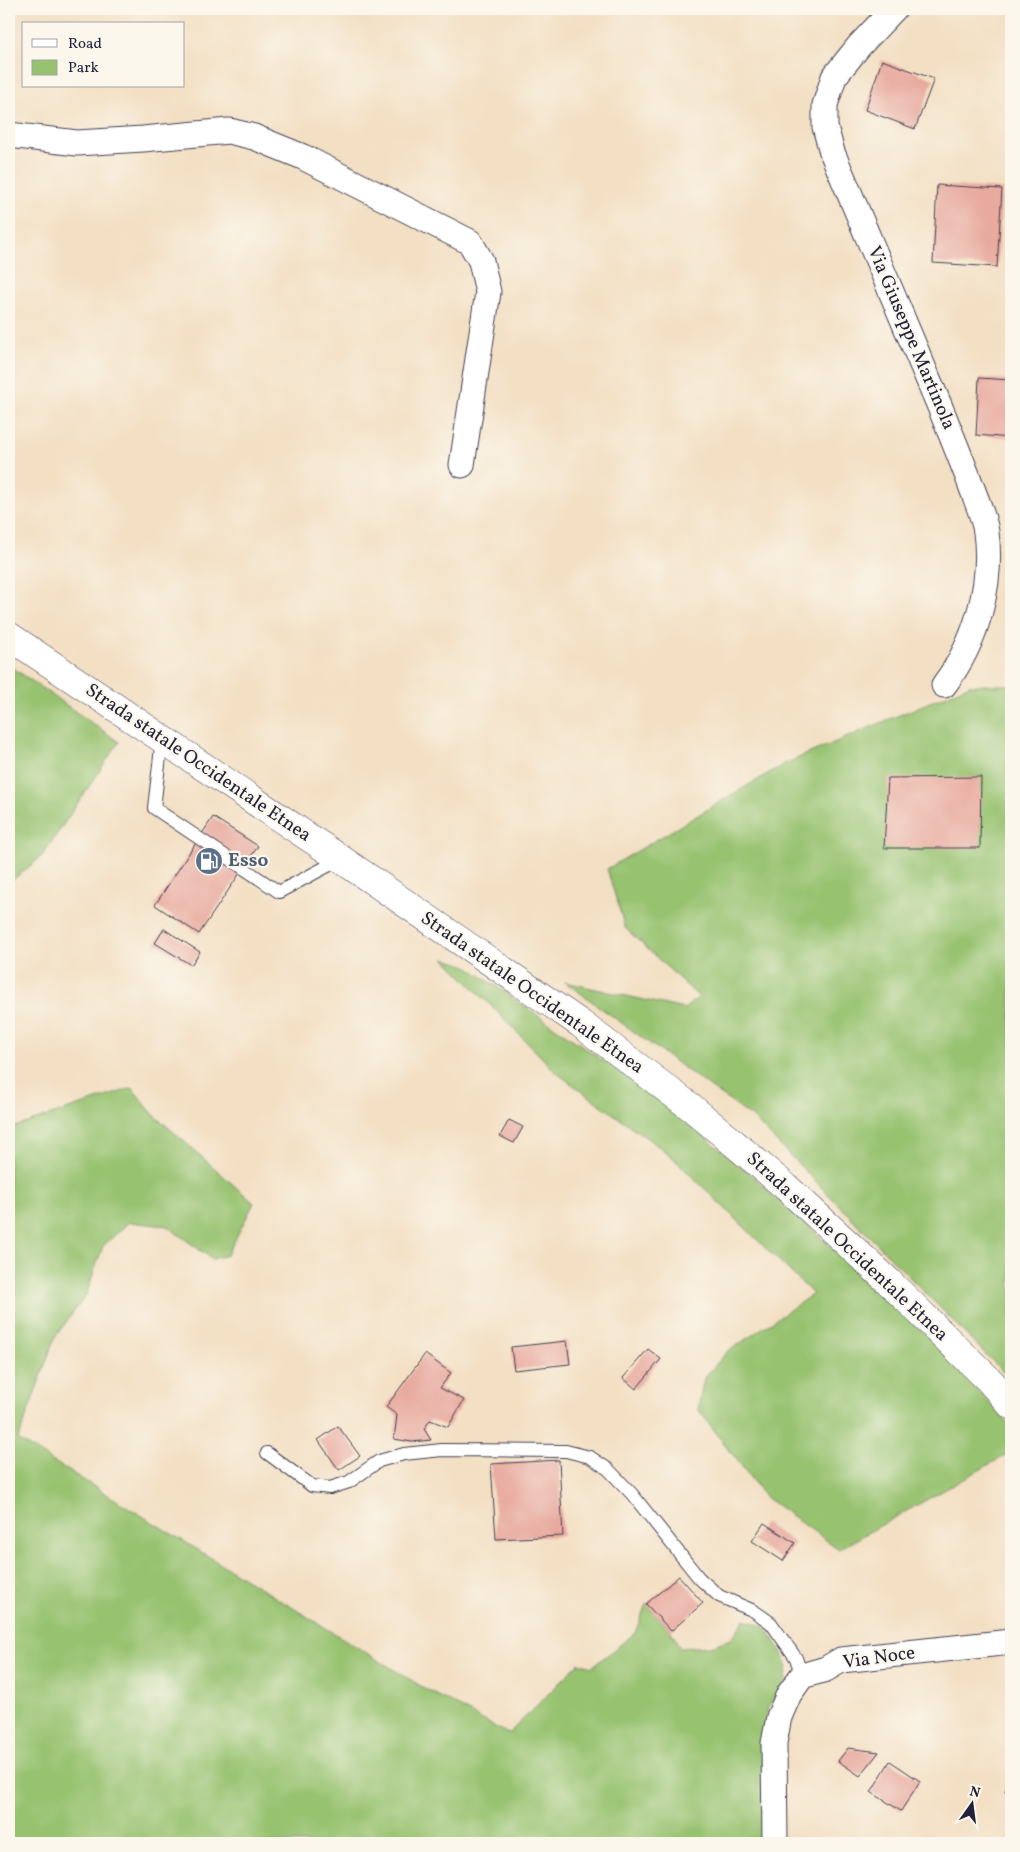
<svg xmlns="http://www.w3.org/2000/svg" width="1020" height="1852" font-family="Vollkorn,serif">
	<rect width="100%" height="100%" fill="#fbf7ec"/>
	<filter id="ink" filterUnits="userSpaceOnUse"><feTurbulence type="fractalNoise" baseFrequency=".02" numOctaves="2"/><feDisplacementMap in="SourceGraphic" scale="10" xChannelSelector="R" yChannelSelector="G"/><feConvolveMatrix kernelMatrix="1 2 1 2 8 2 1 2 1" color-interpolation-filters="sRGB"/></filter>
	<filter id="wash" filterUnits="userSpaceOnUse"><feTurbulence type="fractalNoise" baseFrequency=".0096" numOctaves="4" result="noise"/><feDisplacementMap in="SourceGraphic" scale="20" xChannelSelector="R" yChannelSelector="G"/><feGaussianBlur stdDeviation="1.12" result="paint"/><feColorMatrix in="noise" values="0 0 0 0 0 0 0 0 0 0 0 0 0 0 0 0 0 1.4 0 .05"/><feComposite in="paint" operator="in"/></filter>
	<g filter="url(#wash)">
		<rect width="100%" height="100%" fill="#f3dfc3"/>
		<path fill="#97c270" stroke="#5c7256" d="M9 665 119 742 42 856 9 883Z
			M970 685H1011V1380L753 1118 565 982 684 1009 699 997 625 928 607 869 784 764Z
			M444 958 467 966 650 1093 748 1172 909 1317 1011 1426V1461L1006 1455 839 1549 765 1497 698 1409 704 1378 727 1352 813 1294 669 1154 558 1074Z
			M132 1088 153 1114 254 1203 227 1255 212 1259 167 1226 129 1222 103 1246 86 1295 55 1337 18 1440 424 1688 508 1734 579 1663 592 1667 635 1633 646 1604 671 1631 680 1648 710 1646 731 1639 745 1619 766 1627 780 1649 788 1667 785 1684 768 1707 763 1731V1843H9V1129Z"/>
		<g id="blocks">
			<path fill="#e8a99e" d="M882 60 934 79 915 129 865 110Z
				M937 185 1002 189 997 267 933 263Z
				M979 378 1011 380V438L976 435Z
				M981 777 980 848H884L888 778Z
				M213 817 258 846 199 934 155 905Z
				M164 929 200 952 191 965 155 943Z
				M509 1120 523 1127 514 1143 500 1136Z
				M567 1341 570 1364 514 1370 511 1347Z
				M648 1349 661 1359 636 1389 623 1378Z
				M425 1354 451 1373 440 1388 464 1400 448 1427 430 1420 424 1429 431 1440 412 1442 394 1439 397 1415 386 1407Z
				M338 1426 360 1456 339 1470 318 1440Z
				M559 1460 563 1536 496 1539 491 1464Z
				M764 1523 795 1543 783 1561 752 1541Z
				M679 1576 703 1603 671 1631 646 1604Z
				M848 1748 879 1752 860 1776 838 1761Z
				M890 1761 920 1781 901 1811 871 1792Z
				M1009 1780 1011 1781V1793L1005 1791Z"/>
		</g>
	</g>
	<g filter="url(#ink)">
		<use href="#blocks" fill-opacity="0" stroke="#413e4f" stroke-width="1"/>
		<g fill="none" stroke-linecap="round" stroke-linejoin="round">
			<g stroke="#413e4f" stroke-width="14">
				<path id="lane" d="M162 739 154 808 279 892 341 859
					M267 1453 312 1486 330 1488 349 1482 379 1461 404 1454 442 1450 566 1451 590 1457 608 1469 632 1494 699 1578 719 1596 754 1611 771 1623 796 1658 802 1676"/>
			</g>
			<g stroke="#413e4f" stroke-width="27">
				<path id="street" d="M894 9 859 46 834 77 825 105V127L832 152C868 237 904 322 940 407 951 434 962 461 972 488 977 502 984 517 986 532 993 585 976 643 944 685
					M9 135 77 143 143 139 229 131 254 137 303 157 470 242 481 261 488 292 462 465
					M775 1843 774 1743 779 1717 789 1694 802 1676 826 1669 841 1660 1011 1642"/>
			</g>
			<g stroke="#413e4f" stroke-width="29">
				<path id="primary" d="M9 636 341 859 581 1024 692 1108 786 1187 888 1281 991 1382 1011 1405"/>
			</g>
			<use href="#lane" stroke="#fff" stroke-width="12"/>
			<use href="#street" stroke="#fff" stroke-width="25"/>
			<use href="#primary" stroke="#fff" stroke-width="28"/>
		</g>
	</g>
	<defs>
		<g id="fuel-disc" transform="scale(1.4375)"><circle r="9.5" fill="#5c6f8a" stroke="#fbf7ec"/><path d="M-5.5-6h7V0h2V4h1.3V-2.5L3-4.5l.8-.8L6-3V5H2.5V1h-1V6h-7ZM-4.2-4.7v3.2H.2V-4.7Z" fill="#fff"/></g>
	</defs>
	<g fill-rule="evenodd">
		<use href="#fuel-disc" x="209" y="861"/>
	</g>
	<g text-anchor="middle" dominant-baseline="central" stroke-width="4.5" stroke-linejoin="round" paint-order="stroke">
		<g font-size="19" fill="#22223b" stroke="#fbf7ec">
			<text transform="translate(911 338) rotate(67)">Via Giuseppe Martinola</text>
			<text transform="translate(198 763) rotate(34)">Strada statale Occidentale Etnea</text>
			<text transform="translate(532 993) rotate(35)">Strada statale Occidentale Etnea</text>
			<text transform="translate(847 1247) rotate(43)">Strada statale Occidentale Etnea</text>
			<text transform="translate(879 1658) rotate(-8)">Via Noce</text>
		</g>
		<g font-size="19" font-weight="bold" fill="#4e5e75" stroke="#fbf7ec" text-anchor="start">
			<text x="228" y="861">Esso</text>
		</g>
	</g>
	<rect width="1020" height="1852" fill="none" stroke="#fbf7ec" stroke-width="30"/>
	<rect x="22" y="22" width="162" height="65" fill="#fbf7ec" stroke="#a4a2a5"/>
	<rect x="32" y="39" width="25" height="8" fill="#ffffff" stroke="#a4a2a5"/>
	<text x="68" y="48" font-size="15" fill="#22223b">Road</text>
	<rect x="32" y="60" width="25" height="15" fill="#97c270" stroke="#a4a2a5"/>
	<text x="68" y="72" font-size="15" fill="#22223b">Park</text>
	<g transform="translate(972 1804) rotate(14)" stroke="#fbf7ec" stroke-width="4" paint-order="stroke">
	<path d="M0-4L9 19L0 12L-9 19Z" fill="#22223b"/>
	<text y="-8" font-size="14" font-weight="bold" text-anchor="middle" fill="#22223b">N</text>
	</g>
</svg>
